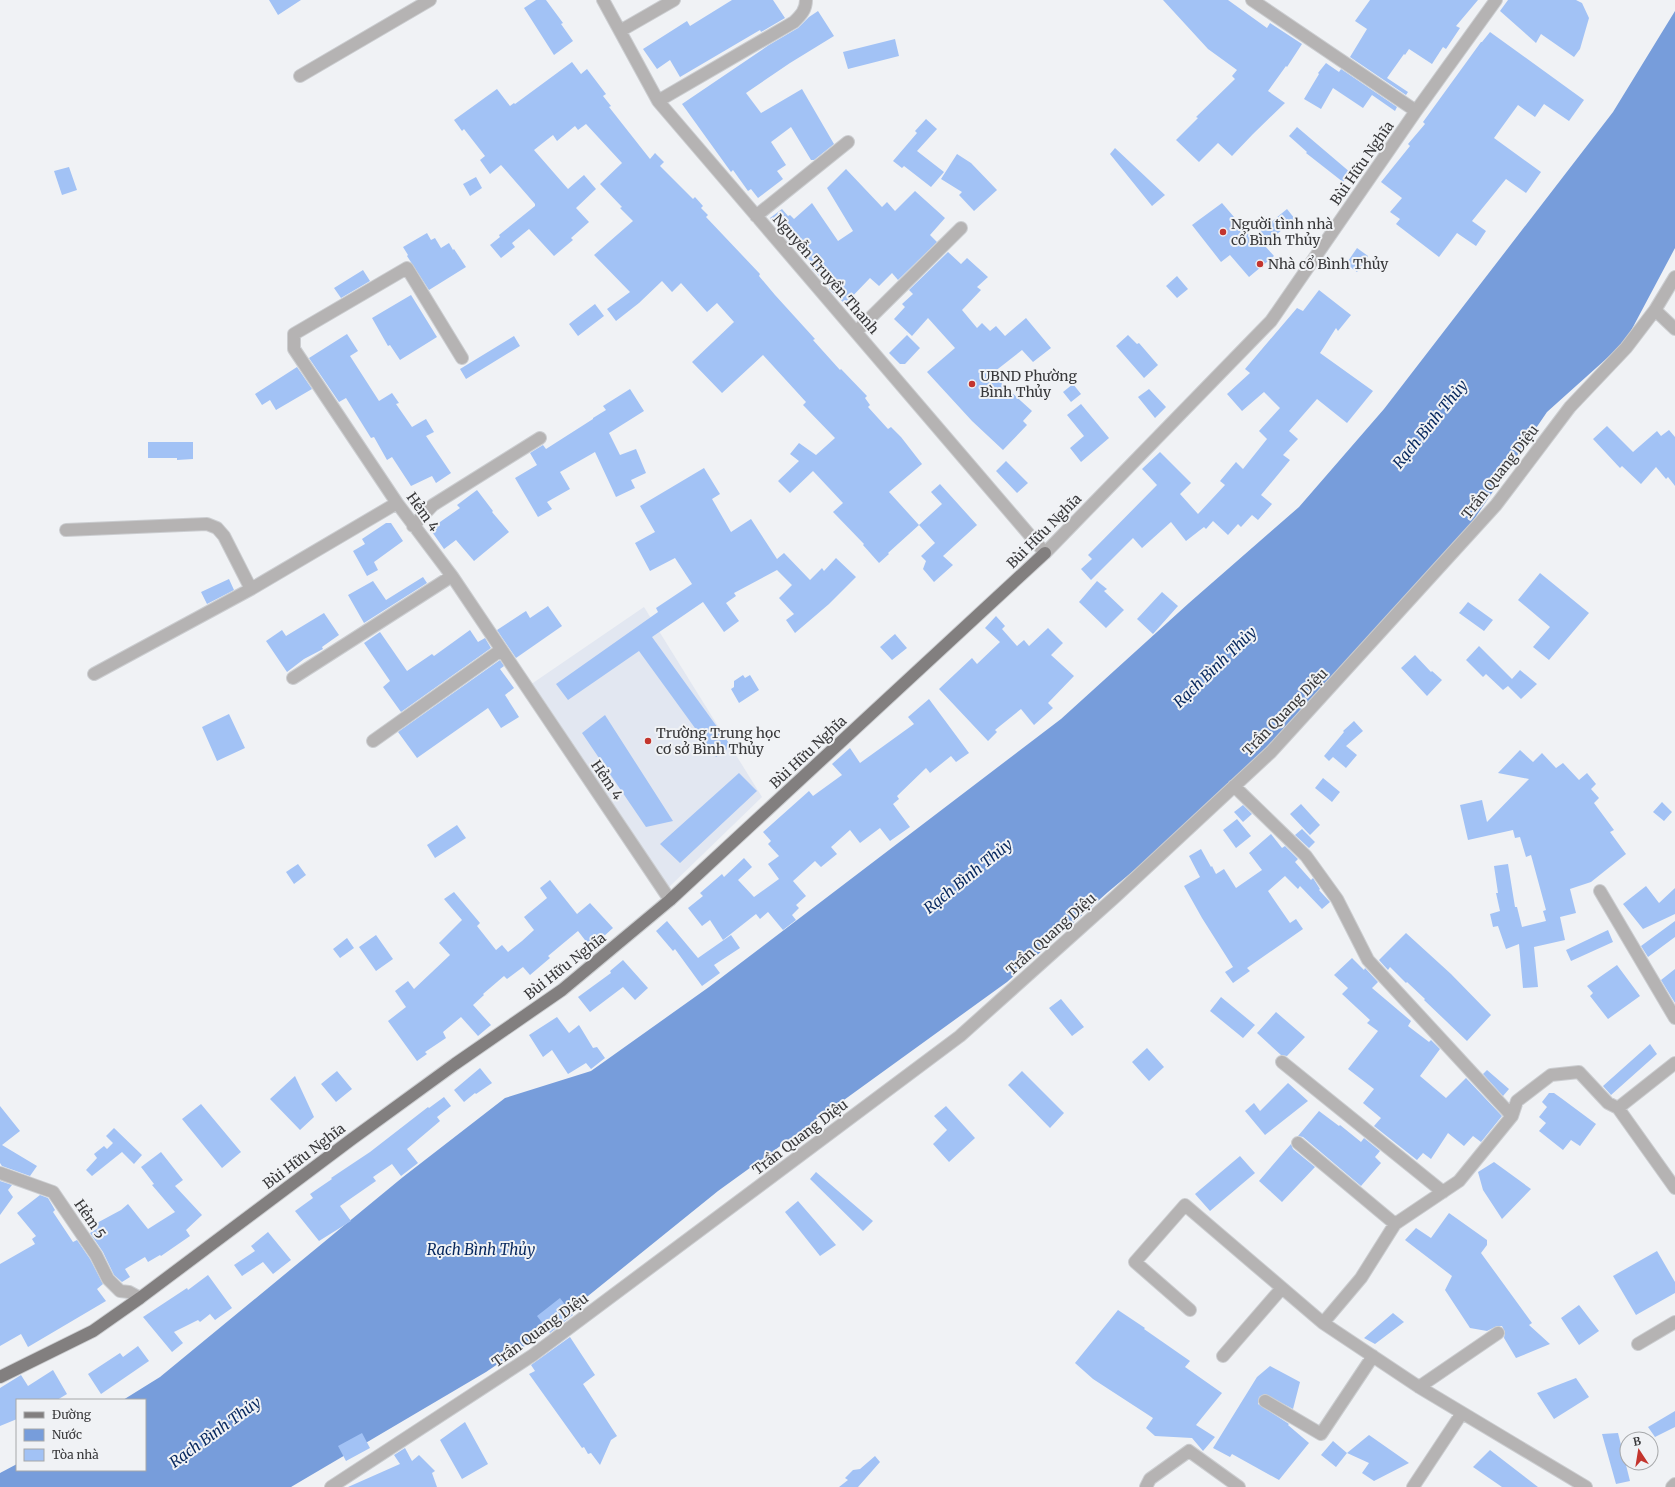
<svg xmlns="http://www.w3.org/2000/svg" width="1675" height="1487" font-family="Merriweather,serif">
	<rect width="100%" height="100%" fill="#f0f2f5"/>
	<path fill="#e2e7f1" d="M644 607 762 797 669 887 530 685Z"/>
	<path fill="#779ddb" d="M1675 11V248L1625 342 1547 412 1445 562 1215 803 1108 892 1007 982 718 1191 562 1317 544 1333 486 1372 291 1487H0V1473L17 1464V1470H145V1400H123L160 1377 403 1177 505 1098 591 1071 709 987 1061 719 1189 603 1299 507 1384 409 1613 112Z"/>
	<path fill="#a2c2f5" d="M269 0H301L278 15Z
		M536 0H546L563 23 561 24 573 41 554 55 524 8Z
		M732 0H773L785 18 761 32 760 30 680 77 670 60 657 69 643 49 687 21 690 26Z
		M1163 0H1228L1267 28 1270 23 1302 44 1287 67 1286 66 1268 91 1285 103 1253 134 1232 156 1218 143 1199 162 1176 140 1198 118 1196 117 1235 79 1232 76 1237 70 1208 49Z
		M1370 0H1478L1456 26 1460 28 1446 49 1443 47 1432 64 1409 49 1405 55 1404 54 1387 78 1408 92 1406 95 1350 57 1367 29 1355 21Z
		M1508 0H1576L1582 3 1589 18 1580 49 1574 57 1541 34 1536 43 1500 11Z
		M818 11 834 36 790 63 746 93 761 113 802 89 834 144 814 160H811L791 127 771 142 786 165 777 171 783 179 758 198 751 189 748 191 733 170 731 172 682 104 769 45 798 28 809 17Z
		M1490 32 1584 100 1569 121 1544 104 1535 117 1518 105 1494 138 1541 172 1526 193 1506 179 1472 221 1486 231 1476 246 1457 233 1439 257 1396 224 1400 219 1390 212 1402 198 1381 182 1410 146 1408 144 1425 124 1423 122 1481 42H1482Z
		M895 39 899 56 848 69 843 52Z
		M572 62 581 74 587 69 606 94 603 96 611 106 609 107 650 159 655 153 664 162 660 166 693 199 695 197 703 206 701 208 708 215 706 217 760 274 759 276 775 295 815 339 813 340 840 370 841 369 867 396 865 398 870 405 868 407 888 429 891 427 901 437 922 464 889 492 919 525 888 553 889 554 879 563 863 545 864 544 833 512 843 503 813 471 790 493 778 481 799 461 790 454 799 443 816 455 835 438 803 405 806 402 763 355 722 393 692 362 734 322 717 303 707 312 681 283 672 292 662 281 639 303 616 321 607 309 630 292 594 255 633 221 620 208 622 207 600 184 622 163 586 124 578 130 575 126 557 141 553 135 534 150 568 189 584 175 596 189 576 208 589 222 571 238 573 240 554 256 529 229 512 243 515 247 501 258 490 245 500 237 499 235 535 206V204L501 165 490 174 480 160 485 156 464 129 462 131 454 120 497 89 510 106 514 103 515 104Z
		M1326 63 1339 72 1341 69 1397 107 1395 111 1372 95 1363 108 1333 88 1321 109 1304 99 1319 74 1318 73Z
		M926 119 937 129 917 151 944 172 931 187 904 166 902 168 893 161 917 133 915 131Z
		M1297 127 1351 173 1343 182 1306 153 1307 152 1289 136Z
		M1115 148 1165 195 1152 206 1110 154Z
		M957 154 971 163 997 190 974 211 959 195 962 192 941 179Z
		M69 167 77 190 62 195 54 171Z
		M846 169 882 207 887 202 895 211 915 191 945 218 930 235 937 242 898 280 892 273 879 286 870 278 845 304 829 289 830 287 812 269 815 266 804 254 806 253 786 233 784 234 770 218 782 209 788 216 790 215 794 219 812 203 838 241 853 231 827 188Z
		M476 177 482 188 470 196 463 184Z
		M1222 203 1252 238 1287 209 1295 219 1264 245 1274 256 1249 277 1230 255 1221 262 1192 225Z
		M427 233 431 240 435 238 441 248 449 243 453 250 454 249 466 267 429 290 407 256 408 255 403 247Z
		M1357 248 1368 256 1357 272 1346 264Z
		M948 252 961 264 967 258 988 277 977 287 981 290 962 310 977 328 982 323 990 331 996 326 1005 336 1026 318 1051 348 1033 362 1022 350 994 372 1001 379 999 381 1032 411 1023 421 1027 425 1003 450 972 421 927 372 955 348 928 318 912 336 894 319 905 307 902 304 913 294 909 290Z
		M363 270 370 281 341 298 334 288Z
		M1177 276 1188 289 1177 298 1166 286Z
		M1319 290 1351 315 1338 331 1336 328 1320 353 1373 391 1347 423 1317 399 1289 431 1298 439 1283 455 1290 460 1261 495 1272 504 1258 520 1252 515 1241 527 1238 524 1228 535 1213 521 1206 529 1204 527 1186 541 1171 522 1142 548 1133 538 1091 580 1081 569 1092 559 1088 555 1157 485 1142 469 1160 452 1191 483 1180 494 1198 514 1225 485 1220 481 1236 462 1243 469 1267 439 1259 431 1280 408 1264 392 1242 411 1227 394 1250 373 1245 369 1297 308 1303 311Z
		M411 295 437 337 400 360 390 345 388 346 372 318Z
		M595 304 604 316 578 336 569 324Z
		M347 334 358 351 350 356 379 401 392 393 399 403 396 404 412 427 426 419 434 432 426 436 451 473 436 483 432 476 411 486 392 457 387 460 374 437 371 438 346 398 339 402 309 358Z
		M907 335 920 348 905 364H900L889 353Z
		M1128 335 1137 344 1139 343 1158 365 1144 378 1116 346Z
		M514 336 520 346 466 379 460 369Z
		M297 367 312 389 276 410 270 400 262 405 255 394Z
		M1073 384 1081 394 1071 402 1063 392Z
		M630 389 644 411 609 433 620 455 636 449 646 473 631 480 635 488 616 497 595 452 560 472 570 489 547 502 552 509 538 517 515 478 537 465 530 453 543 445 546 449 593 419V418L606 410 603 406Z
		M1149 389 1166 407 1155 418 1138 397Z
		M1081 404 1109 438 1081 462 1070 448 1084 436 1067 415Z
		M1607 426 1633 452 1657 431 1661 436 1669 430 1675 437V486L1668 477 1666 479 1656 467 1641 484 1622 466 1620 468 1593 439Z
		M148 442H193V459L177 460V458H148Z
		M1006 461 1028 483 1017 493 996 471Z
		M704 468 720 494 712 499 731 532 751 519 777 559 784 553 810 580 822 568 824 571 836 558 856 577 829 604 795 633 786 620 794 614 779 598 792 585 777 570 734 593 736 596 726 603 739 621 724 632 703 602 652 637 731 746 716 757 639 651 568 700 556 684 658 612 656 608 692 584 675 558 650 571 635 543 655 532 640 506Z
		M940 484 977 525 943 556 953 565 934 582 923 569 926 561 921 556 935 543 919 525 942 504 931 492Z
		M477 490 493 511 492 512 509 532 474 561 456 540 444 549 430 529 460 508 457 505Z
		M386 523H391L403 541 374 562 378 570 367 576 353 551 365 544 362 539Z
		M1540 573 1589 613 1549 660 1533 647 1550 627 1518 600Z
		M423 577 427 583 364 623 348 595 373 581 386 600Z
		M229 579 234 590 207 604 201 592Z
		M1097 581 1107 589 1104 591 1124 610 1106 628 1079 602Z
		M1162 592 1178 606 1153 634 1137 619Z
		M1468 602 1493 620 1484 631 1459 613Z
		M548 606 562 626 516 658 497 630 526 611 530 618Z
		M324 613 339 635 322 647 323 649 304 659 287 672 266 641 282 630 286 636Z
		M996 616 1005 626 1002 629 1017 646 1024 640 1029 646 1048 628 1063 643 1051 655 1074 676 1048 703 1053 708 1034 725 1021 709 995 730 997 732 988 741 939 689 972 658 977 664 1000 642 985 628Z
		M470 630 478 642 485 638 491 648 401 712 383 687 390 681 364 643 380 632 407 671 432 654 434 656Z
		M895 634 907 648 892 660 880 647Z
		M1479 646 1512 679 1520 670 1537 684 1521 699 1508 686 1503 690 1486 674 1483 677 1466 660Z
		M1415 655 1431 672 1432 671 1442 680 1427 696 1401 668Z
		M500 660 504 666 500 669 514 688 505 695 519 717 501 728 488 708 417 758 398 732Z
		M743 675 745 678 750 675 759 690 739 703 731 689 734 687V681Z
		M929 699 969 753 956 762 951 756 930 773 926 768 897 796 899 799 893 804 910 827 890 841 880 828 860 843 850 830 831 847 837 854 821 867 815 861 793 881 806 896 796 905 799 908 792 915 796 920 783 930 768 912 760 919 756 914 723 940 710 920 702 926 688 908 703 896 700 893 722 874 724 877 744 858 752 867 738 880 754 897 779 879 768 864 779 856 768 844 771 841 763 832 809 791 813 796 842 775 832 764 850 748 860 763 914 724 908 717Z
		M229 714 245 748 217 761 202 727Z
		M605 715 673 821 646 827 582 733Z
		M1354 721 1363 731 1346 746 1357 755 1346 768 1333 757 1329 761 1324 756 1344 732 1343 731Z
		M1520 750 1533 762 1542 753 1556 768 1563 763 1579 780 1587 773 1596 784 1591 789 1599 798 1594 803 1614 830 1610 832 1626 854 1591 882 1570 889 1576 913 1560 917 1565 940 1534 947 1538 987 1523 988 1519 944 1506 949 1498 926 1493 927 1490 914 1500 911 1496 893H1498L1494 866 1508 864 1515 907H1517L1522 927 1546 921 1543 911 1546 910 1531 855 1526 857 1520 837 1515 838 1513 830 1468 840 1460 805 1482 800 1487 822 1529 779 1498 773Z
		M739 773 757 791 680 863 660 844Z
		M1323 778 1340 792 1332 802 1315 788Z
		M1662 802 1672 812 1664 821 1653 812Z
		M1301 804 1320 825 1310 835 1290 814Z
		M1243 805 1252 814 1243 822 1234 812Z
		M1237 819 1251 836 1236 848 1223 830Z
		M457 825 466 838 435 858 427 845Z
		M1302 829 1315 842 1309 848 1295 835Z
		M1271 834 1282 848 1285 846 1298 859 1295 862 1311 880 1313 878 1320 889 1319 890 1330 902 1322 909 1300 886 1298 889 1285 876 1268 891 1290 923 1296 919 1303 929 1247 968 1250 971 1233 983 1225 972 1233 967 1202 918 1184 886 1200 877 1189 856 1201 849 1211 867 1212 866 1216 874 1224 869 1236 888 1262 870 1249 853Z
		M298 864 306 875 294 884 286 872Z
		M550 880 577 914 590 903 613 928 603 937 600 934 588 944 578 931 548 956 550 958 530 975 523 967 507 979 504 976 483 994 484 995 473 1005 491 1025 478 1036 461 1017 443 1032 446 1038 425 1052 427 1054 417 1061 388 1021 406 1007 395 991 408 981 414 989 450 955 439 943 462 920 444 899 454 892 480 923 477 926 496 950 502 945 508 952 522 941 534 930 524 917 547 898 540 888Z
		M1646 886 1659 903 1675 888V914L1643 929 1623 904Z
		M667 921 698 958 731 935 740 948 714 965 720 973 702 986 675 949 673 951 656 931Z
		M1675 921V937L1648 957 1641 946Z
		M1608 930 1613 942 1571 961 1566 950Z
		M1406 933 1451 974 1491 1015 1467 1041 1424 1000 1425 999 1407 982 1406 983 1390 967 1388 970 1379 960Z
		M376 935 393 959 376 971 359 947Z
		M347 938 354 948 340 958 333 949Z
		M1352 958 1364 970 1365 968 1378 982 1372 988 1411 1021 1408 1026 1429 1042 1431 1040 1440 1049 1420 1076 1446 1098 1466 1078 1502 1116 1481 1142 1473 1136 1464 1146 1448 1133 1431 1159 1423 1153 1417 1160 1374 1126 1381 1118 1363 1103 1374 1089 1348 1069 1378 1031 1367 1023 1370 1020 1342 994 1348 988 1334 975Z
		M623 960 648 988 635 1000 623 987 590 1012 578 997 611 973 610 971Z
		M1617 965 1640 996 1608 1019 1590 996 1593 993 1587 986Z
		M1675 969V1003L1661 980Z
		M1221 997 1255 1025 1243 1038 1210 1011Z
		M1061 999 1084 1027 1072 1036 1049 1008Z
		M1276 1012 1305 1037 1287 1056 1281 1055 1257 1033Z
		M557 1017 569 1033 579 1025 593 1048 597 1047 605 1058 591 1069 586 1063 568 1074 552 1050 543 1057 529 1035Z
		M1650 1044 1657 1054 1611 1095 1603 1086Z
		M1147 1048 1164 1067 1149 1081 1132 1062Z
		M480 1068 492 1083 476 1094 475 1093 464 1102 454 1090Z
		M1487 1070 1509 1089 1503 1096 1483 1074Z
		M337 1071 352 1089 336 1102 321 1084Z
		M1022 1071 1064 1113 1050 1128 1008 1085Z
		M295 1076 314 1117 300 1130 270 1099Z
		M1288 1083 1308 1101 1265 1135 1245 1111 1254 1103 1260 1111Z
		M1549 1093H1554L1561 1098 1596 1124 1580 1146 1571 1140 1563 1150 1539 1131 1546 1123 1539 1117 1547 1107 1542 1102Z
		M444 1097 451 1106 437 1117 440 1121 407 1149 418 1163 401 1176 392 1164 373 1177 376 1181 340 1206 351 1221 319 1241 295 1211 313 1198 310 1194 332 1179 331 1178 370 1152 428 1107 429 1108Z
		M201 1104 241 1152 222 1168 182 1119Z
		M0 1106 20 1131 2 1145 37 1166 30 1176 2 1166 0 1163Z
		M946 1106 975 1138 949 1162 933 1144 947 1130 934 1116Z
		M1319 1111 1339 1126 1340 1125 1361 1142 1364 1138 1380 1151 1375 1157 1381 1163 1361 1186 1303 1137 1298 1136Z
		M114 1128 142 1155 134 1164 122 1152 92 1176 86 1170 97 1158 94 1154 104 1146 107 1149 113 1143 106 1136Z
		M1291 1144 1293 1149 1315 1167 1282 1202 1259 1181Z
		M161 1152 183 1180 175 1186 202 1215 186 1230 190 1236 161 1256 160 1255 148 1262 145 1257 125 1269 130 1277 122 1282 114 1275 103 1252 90 1233 98 1228 95 1224 121 1210 128 1204 148 1229 175 1212 152 1185 154 1184 141 1167Z
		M1240 1156 1255 1173 1210 1211 1195 1194Z
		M1494 1162 1531 1189 1502 1219 1483 1190 1478 1172Z
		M816 1172 873 1221 863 1231 810 1179Z
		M0 1181 12 1185 8 1190 13 1197 0 1215Z
		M40 1195 48 1198 55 1210 53 1212 73 1242 77 1240 90 1259 103 1284 97 1289 106 1301 28 1347 21 1334 0 1346V1264L35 1244 32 1239 36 1236 17 1213Z
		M798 1201 836 1245 820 1256 785 1212Z
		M1449 1213 1487 1240V1245L1481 1253 1532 1323 1529 1325 1550 1344 1516 1358 1504 1338 1505 1332 1502 1326H1497L1487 1331 1470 1328 1445 1290 1452 1276 1405 1240 1416 1228 1431 1238Z
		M268 1232 291 1260 273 1274 263 1262 242 1276 234 1265 255 1251 251 1246Z
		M1657 1251 1675 1282V1293L1636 1315 1613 1276Z
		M208 1275 232 1308 215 1320 210 1314 200 1322 198 1320 174 1332 183 1343 172 1352 143 1317 187 1288 188 1290Z
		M560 1298 573 1315 550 1333 537 1316Z
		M1579 1305 1599 1331 1579 1345 1561 1318Z
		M1118 1310 1145 1328 1144 1329 1190 1361 1185 1367 1222 1393 1196 1425 1215 1437 1203 1451 1192 1438 1155 1436 1146 1428 1153 1418 1093 1379 1075 1363Z
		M1393 1313 1404 1322 1375 1344 1364 1338Z
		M570 1337 595 1375 583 1384 617 1436 611 1440 600 1465 591 1453 588 1454 584 1447 582 1448 529 1374 535 1371 531 1365Z
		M138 1346 149 1361 101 1394 88 1374 120 1353 123 1357Z
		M1270 1366 1300 1382 1293 1409 1265 1394 1259 1397 1258 1404 1289 1424 1288 1425 1309 1443 1279 1480 1232 1454 1230 1457 1213 1448 1257 1377Z
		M53 1370 67 1394 57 1400H17V1419L0 1426V1388L21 1375 28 1386Z
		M1576 1378 1589 1397 1554 1419 1537 1393Z
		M1675 1411V1427L1655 1437 1648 1427Z
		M465 1422 488 1464 462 1479 440 1440Z
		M362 1433 370 1448 346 1461 338 1446Z
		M1618 1433 1630 1481 1616 1484 1602 1434Z
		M1369 1435 1409 1463 1374 1481 1362 1473 1369 1463 1347 1453Z
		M1333 1441 1347 1453 1336 1467 1321 1455Z
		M405 1448 412 1461 419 1455 435 1471 432 1473 437 1487H348L400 1464 394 1455Z
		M1490 1450 1538 1487H1502L1473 1467Z
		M875 1456 880 1462 858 1487H839L848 1480 845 1478 853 1470 860 1469Z"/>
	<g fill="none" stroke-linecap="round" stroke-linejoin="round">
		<g stroke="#cbcdd0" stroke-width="14">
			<path id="minor" d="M603 0 658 101 1045 553 1271 321 1416 111 1496 0
				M1252 0 1416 111
				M620 31 674 0
				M300 76 430 0
				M658 101 794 22C801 15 806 10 806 0
				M756 216 848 142
				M1655 310 1675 329
				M856 332 961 228
				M462 358 407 268 294 334V349L397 503 452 576 670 900
				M413 526 433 505 540 438
				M66 530 207 524 217 528 224 536 251 589 397 503
				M94 674 251 589
				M293 678 452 576
				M373 741 501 650
				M1234 786 1306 856 1337 899 1368 960 1512 1116
				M1600 891 1675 1018
				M1282 1062 1443 1192
				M1618 1108 1675 1063
				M1298 1143 1395 1224
				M0 1173 53 1192 96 1255 108 1279 120 1291 129 1292 140 1298
				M1190 1310 1135 1262 1185 1205 1323 1323 1419 1387 1586 1487
				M1323 1323 1361 1278 1395 1224 1459 1181 1512 1116 1517 1101 1551 1075 1579 1072 1608 1103 1618 1108 1675 1188
				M1638 1344 1675 1322
				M1223 1356 1282 1288
				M1419 1387 1498 1333
				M1265 1401 1321 1434 1373 1356
				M331 1487 533 1355 960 1036 1115 897 1271 752 1496 505 1570 407 1626 348 1655 310 1675 277
				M1146 1487 1150 1479 1189 1451 1239 1487
				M1413 1487 1462 1413
				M1672 1487 1675 1484"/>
		</g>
		<g stroke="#cbcdd0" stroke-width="14">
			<path id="major" d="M0 1377 93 1331 140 1298 352 1139 455 1064 562 990 670 900 1045 553"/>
		</g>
		<use href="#minor" stroke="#b5b3b3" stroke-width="12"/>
		<use href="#major" stroke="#827f7f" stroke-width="12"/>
	</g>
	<g fill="#c3352e" stroke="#f0f2f5" stroke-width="1.5">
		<circle cx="1223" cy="232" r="4"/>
		<circle cx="1260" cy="264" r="4"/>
		<circle cx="972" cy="384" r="4"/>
		<circle cx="648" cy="741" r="4"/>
	</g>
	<g text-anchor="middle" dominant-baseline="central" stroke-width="4" stroke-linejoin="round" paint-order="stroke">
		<g font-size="14" fill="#38383a" stroke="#f0f2f5">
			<text transform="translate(1362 163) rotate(-55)">Bùi Hữu Nghĩa</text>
			<text transform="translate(826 274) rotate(49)">Nguyễn Truyền Thanh</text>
			<text transform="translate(1500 472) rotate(-52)">Trần Quang Diệu</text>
			<text transform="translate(423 512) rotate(54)">Hẻm 4</text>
			<text transform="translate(1044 531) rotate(-45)">Bùi Hữu Nghĩa</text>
			<text transform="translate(1285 712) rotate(-46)">Trần Quang Diệu</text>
			<text transform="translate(808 752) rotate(-43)">Bùi Hữu Nghĩa</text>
			<text transform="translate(607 780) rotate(56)">Hẻm 4</text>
			<text transform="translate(1051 934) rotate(-42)">Trần Quang Diệu</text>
			<text transform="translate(565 966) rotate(-38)">Bùi Hữu Nghĩa</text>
			<text transform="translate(800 1137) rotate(-37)">Trần Quang Diệu</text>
			<text transform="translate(304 1156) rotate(-37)">Bùi Hữu Nghĩa</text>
			<text transform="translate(90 1219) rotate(56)">Hẻm 5</text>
			<text transform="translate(540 1330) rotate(-36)">Trần Quang Diệu</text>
		</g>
		<g font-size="14" fill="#38383a" stroke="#f0f2f5" text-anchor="start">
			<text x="1231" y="224">Người tình nhà<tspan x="1231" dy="16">cổ Bình Thủy</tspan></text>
			<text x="1268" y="264">Nhà cổ Bình Thủy</text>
			<text x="980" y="376">UBND Phường<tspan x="980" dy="16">Bình Thủy</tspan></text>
			<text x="656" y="733">Trường Trung học<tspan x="656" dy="16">cơ sở Bình Thủy</tspan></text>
		</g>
		<g font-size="15" font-style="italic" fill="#05265d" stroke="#f0f2f5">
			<text transform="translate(1430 424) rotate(-51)">Rạch Bình Thủy</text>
			<text transform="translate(1215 667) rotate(-44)">Rạch Bình Thủy</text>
			<text transform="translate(968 876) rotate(-39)">Rạch Bình Thủy</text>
			<text x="481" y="1249">Rạch Bình Thủy</text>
			<text transform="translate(215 1432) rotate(-36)">Rạch Bình Thủy</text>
		</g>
	</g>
	<rect x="16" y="1399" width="130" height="72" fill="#f0f2f5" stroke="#a6a8aa"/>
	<rect x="24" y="1412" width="20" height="6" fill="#827f7f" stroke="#a6a8aa"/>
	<text x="52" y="1419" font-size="12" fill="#38383a">Đường</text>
	<rect x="24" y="1429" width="20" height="12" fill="#779ddb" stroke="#a6a8aa"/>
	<text x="52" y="1439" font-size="12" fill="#38383a">Nước</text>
	<rect x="24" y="1449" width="20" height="12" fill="#a2c2f5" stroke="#a6a8aa"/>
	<text x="52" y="1459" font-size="12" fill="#38383a">Tòa nhà</text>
	<g transform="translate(1639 1451) rotate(348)"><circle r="19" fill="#f0f2f5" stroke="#a6a8aa"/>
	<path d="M0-3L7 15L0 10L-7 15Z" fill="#c3352e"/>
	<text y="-6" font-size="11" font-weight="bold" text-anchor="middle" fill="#38383a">B</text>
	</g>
</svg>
